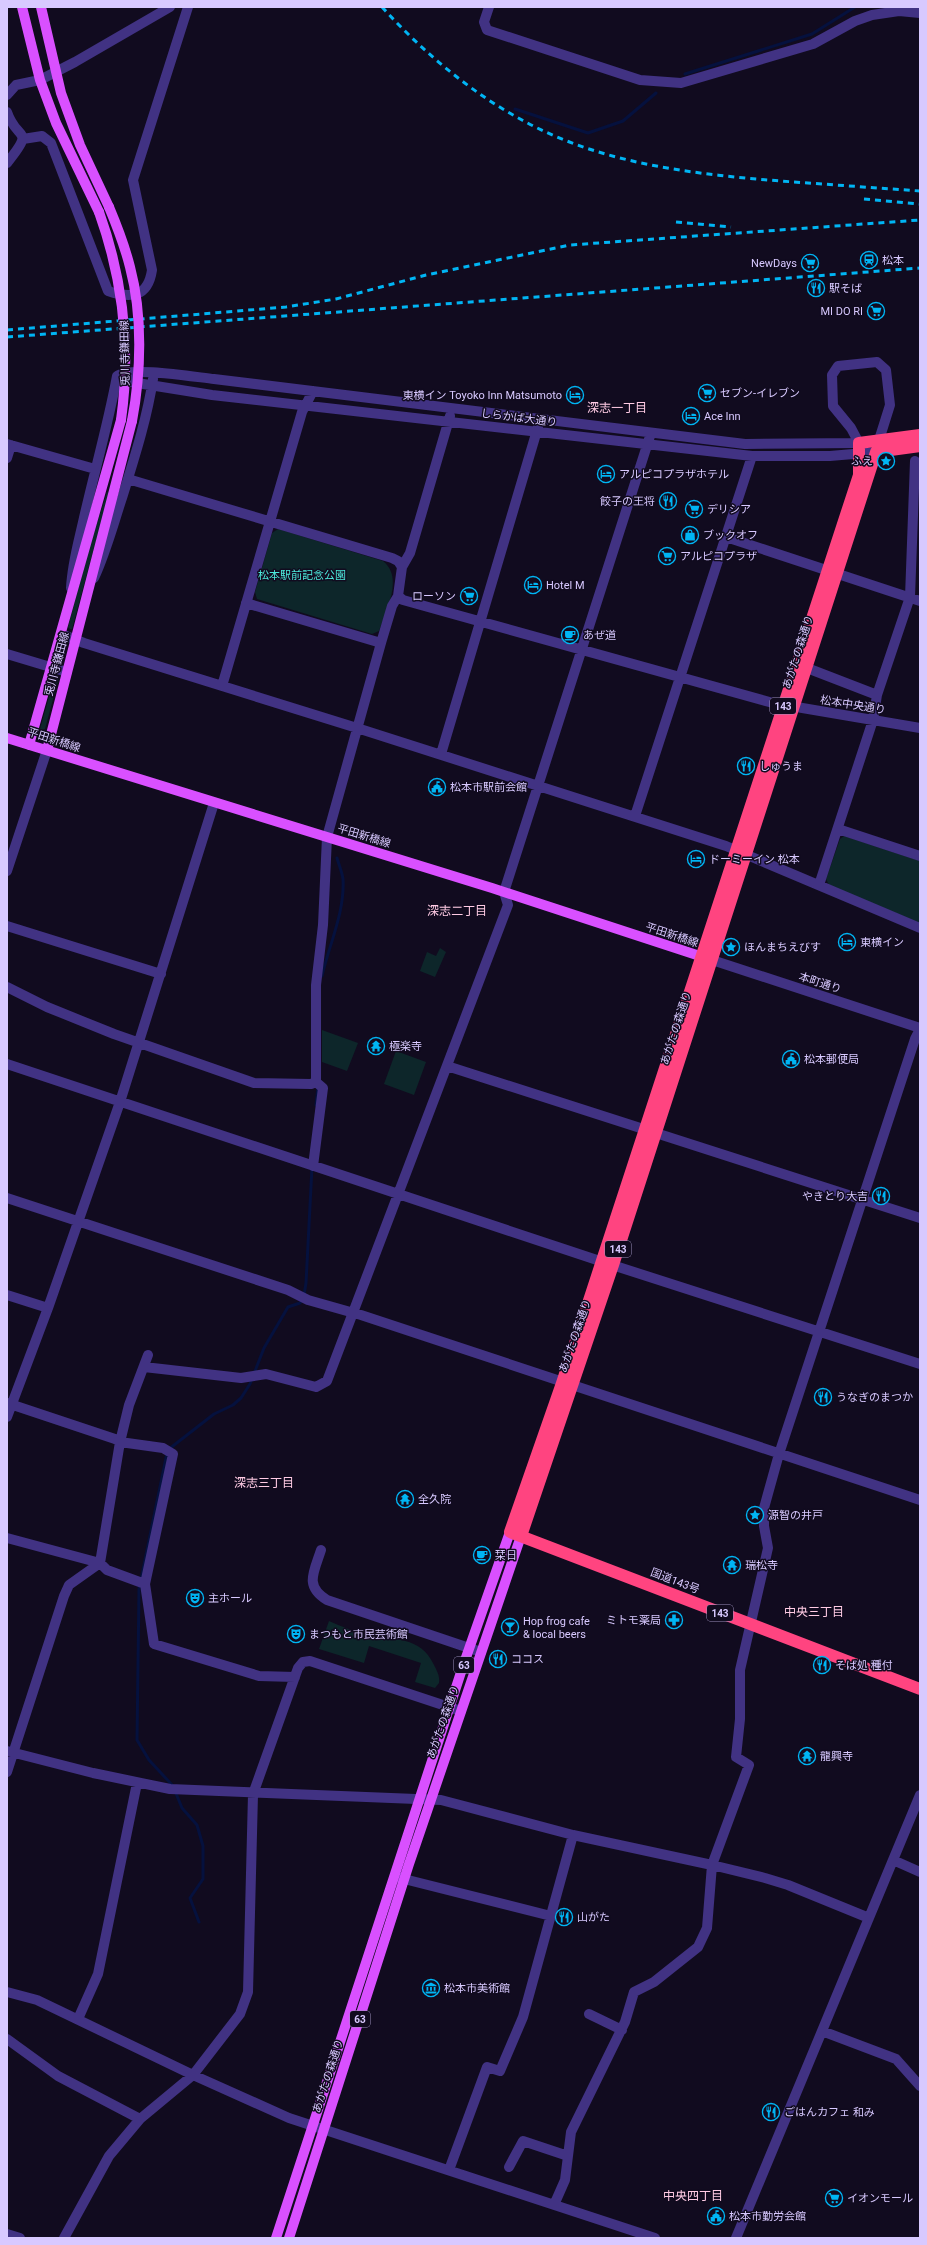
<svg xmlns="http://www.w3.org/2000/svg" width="927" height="2245" font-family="Roboto,'Noto Sans JP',sans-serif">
	<rect width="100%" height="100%" fill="#110b1f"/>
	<path fill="#0d262a" d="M107 492 109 493 72 629H70L68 627 90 545Z
		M278 529 383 561C404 578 386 610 379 631L372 634 257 599 255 592 272 533Z
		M55 675 59 677 45 729 42 730 40 729Z
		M844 836 920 861V923L829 885 826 879 840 839Z
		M440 948 446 952 435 977 420 971 427 952 436 956Z
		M322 1030 358 1043 347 1071 322 1062Z
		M396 1051 426 1062 414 1095 384 1084Z
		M329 1621C341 1626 354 1632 367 1635 394 1641 420 1635 434 1665 437 1671 440 1676 439 1683L435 1688 415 1682 421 1663 369 1646 364 1663 319 1649Z"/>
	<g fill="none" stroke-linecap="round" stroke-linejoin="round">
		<path stroke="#05113e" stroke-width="3" d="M685 74 812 34 855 7
			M515 109 588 133 623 121 656 93
			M322 976C329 945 345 912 343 879 342 872 339 865 337 858
			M316 1105 318 1087
			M304 1295 306 1283 312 1167
			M169 1449 214 1414 233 1405 241 1398 250 1384 264 1348 288 1307 300 1303 302 1300
			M167 1453 139 1589 137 1740 149 1760 173 1786
			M175 1791 182 1808 197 1825 203 1846V1879L190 1898 199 1922"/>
		<path stroke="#413283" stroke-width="10" d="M489 7 484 22 487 30 640 80 681 83 813 44 855 21 872 15 899 11 920 13
			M7 95 16 85 40 80 75 62 170 7
			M7 112C17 142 36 127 7 163
			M23 139 42 136 51 143 108 291C131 299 148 297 152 270L133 180 188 7
			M120 387 121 381 131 382 212 395 752 456H830L876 452
			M7 444 95 469
			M7 458 11 445
			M128 479 392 558 398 561 402 567 398 596 403 600 773 703 920 728
			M726 537 920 601
			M402 567 410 553 450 416
			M94 578C106 552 113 525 122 498 134 459 147 419 153 379
			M71 588C72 565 78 544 83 522 94 473 108 425 117 376 129 366 195 377 214 379L745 444 859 443 851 428 833 406 832 375 838 366 877 362 886 370 890 405 879 440
			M246 603 381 643
			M61 634 84 643 357 728 726 846 920 928
			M7 654 67 672
			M807 668 877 695
			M222 686 302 412 313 391
			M441 754 538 427
			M635 816 752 456
			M838 829 920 856
			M7 871 47 750
			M819 885 873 720 877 695 910 597 915 461
			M7 926 161 974
			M712 960 920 1028
			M7 987 47 1007 114 1034 254 1083 311 1084 316 1082
			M7 1064 606 1263 920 1364
			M447 1066 920 1218
			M316 1082V985L323 925 327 837 381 643 392 606 398 596
			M313 1166 323 1088 316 1082
			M7 1198 288 1290 308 1300 361 1315 920 1500
			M7 1295 48 1308
			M144 1367 241 1378 266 1374 316 1387 327 1381 508 905 504 892 651 433
			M7 1403 115 1439 120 1442 163 1448 173 1454 145 1584 154 1644 259 1676 295 1677
			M7 1417 48 1308 120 1102 214 803
			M7 1538 100 1563 107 1570 145 1584
			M321 1550C314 1572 304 1586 327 1600L481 1652
			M7 1751 93 1773 170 1789 441 1800 573 1835 712 1865 765 1878 788 1885 869 1918
			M7 1772 64 1596 69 1585 100 1563 120 1442 129 1405 148 1355
			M893 1860 920 1872
			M396 1877 551 1916
			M7 1992 37 2000 193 2075 289 2118 655 2238
			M589 2014 622 2030
			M78 2019 98 1974 137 1783
			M822 2031 896 2059 920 2086
			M7 2039 58 2076 140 2119
			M509 2167 523 2141 568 2156
			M449 2170 487 2067 500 2071 523 2017 573 1835
			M554 2205 565 2180 571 2132 625 2022 634 1992 654 1982 698 1947 707 1928 712 1865 749 1765 736 1757 740 1719V1670L768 1548 764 1526V1508L779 1454 915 1039 920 1029
			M7 2234 20 2238
			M64 2238 109 2156 140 2119 193 2075 240 2014 248 1992 253 1794 298 1668 303 1662 310 1661 461 1711
			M736 2238 920 1795"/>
		<path stroke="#d950ff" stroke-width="10" d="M22 7 40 80 56 123 99 212
			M41 7 61 93 80 145 109 207
			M7 738 492 888 709 959
			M29 745 121 420
			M47 750 132 421
			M276 2238 463 1666 510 1532
			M289 2238 409 1864 521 1536"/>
		<path stroke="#ff4480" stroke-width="12" d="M920 435 859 443V475L562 1383 510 1532 920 1689
			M521 1536 613 1265 876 452 920 446"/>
		<path stroke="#00b5f4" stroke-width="3" stroke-dasharray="6 5" stroke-linecap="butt" d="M382 7C422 51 470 92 522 120 605 166 701 175 794 182 836 185 878 188 920 191
			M864 199 920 204
			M676 222 731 227
			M7 330 286 307 336 299 426 275 570 245 920 220
			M7 337 920 268"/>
		<path stroke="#d950ff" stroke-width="10" d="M109 207C117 226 125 247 130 267 143 316 141 373 132 421
			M99 212C123 279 131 349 121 420"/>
	</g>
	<defs>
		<g id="station-ring" transform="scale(0.9)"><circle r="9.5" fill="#110b1f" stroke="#00b5f4" stroke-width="1.5"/><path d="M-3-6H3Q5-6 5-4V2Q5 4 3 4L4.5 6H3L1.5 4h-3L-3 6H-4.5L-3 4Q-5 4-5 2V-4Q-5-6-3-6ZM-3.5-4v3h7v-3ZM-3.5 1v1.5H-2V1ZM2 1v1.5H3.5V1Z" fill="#00b5f4"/></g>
		<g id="supermarket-ring" transform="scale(0.9)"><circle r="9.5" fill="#110b1f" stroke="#00b5f4" stroke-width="1.5"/><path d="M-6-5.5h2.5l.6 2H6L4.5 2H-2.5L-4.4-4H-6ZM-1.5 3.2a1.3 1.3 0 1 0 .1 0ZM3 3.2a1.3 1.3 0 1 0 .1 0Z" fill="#00b5f4"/></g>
		<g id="restaurant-ring" transform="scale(0.9)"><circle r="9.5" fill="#110b1f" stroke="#00b5f4" stroke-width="1.5"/><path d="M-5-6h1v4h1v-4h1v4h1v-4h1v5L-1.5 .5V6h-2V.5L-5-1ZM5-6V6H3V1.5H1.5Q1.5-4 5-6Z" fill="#00b5f4"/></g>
		<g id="hotel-ring" transform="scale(0.9)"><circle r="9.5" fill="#110b1f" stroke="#00b5f4" stroke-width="1.5"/><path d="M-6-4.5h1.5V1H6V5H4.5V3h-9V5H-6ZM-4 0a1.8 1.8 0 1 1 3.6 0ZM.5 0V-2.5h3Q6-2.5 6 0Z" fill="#00b5f4"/></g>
		<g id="sight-ring" transform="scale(0.9)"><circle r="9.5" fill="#110b1f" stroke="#00b5f4" stroke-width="1.5"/><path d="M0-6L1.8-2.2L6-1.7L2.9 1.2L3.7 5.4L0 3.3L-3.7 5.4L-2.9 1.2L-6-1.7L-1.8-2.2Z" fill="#00b5f4"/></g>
		<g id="shop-ring" transform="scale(0.9)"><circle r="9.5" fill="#110b1f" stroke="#00b5f4" stroke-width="1.5"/><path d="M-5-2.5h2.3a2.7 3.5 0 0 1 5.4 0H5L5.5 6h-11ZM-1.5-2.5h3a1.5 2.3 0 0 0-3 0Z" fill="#00b5f4"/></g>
		<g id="cafe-ring" transform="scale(0.9)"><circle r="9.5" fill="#110b1f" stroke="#00b5f4" stroke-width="1.5"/><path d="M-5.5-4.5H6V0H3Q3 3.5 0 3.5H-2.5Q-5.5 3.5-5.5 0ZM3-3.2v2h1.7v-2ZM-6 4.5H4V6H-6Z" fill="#00b5f4"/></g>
		<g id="civic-ring" transform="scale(0.9)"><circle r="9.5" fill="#110b1f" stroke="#00b5f4" stroke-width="1.5"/><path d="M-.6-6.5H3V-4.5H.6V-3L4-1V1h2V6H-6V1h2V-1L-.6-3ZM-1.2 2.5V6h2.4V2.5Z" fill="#00b5f4"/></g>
		<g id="temple-ring" transform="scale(0.9)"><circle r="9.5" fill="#110b1f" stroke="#00b5f4" stroke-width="1.5"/><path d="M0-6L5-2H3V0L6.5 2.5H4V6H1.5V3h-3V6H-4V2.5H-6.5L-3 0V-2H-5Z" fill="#00b5f4"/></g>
		<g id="theatre-ring" transform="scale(0.9)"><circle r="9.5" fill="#110b1f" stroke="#00b5f4" stroke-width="1.5"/><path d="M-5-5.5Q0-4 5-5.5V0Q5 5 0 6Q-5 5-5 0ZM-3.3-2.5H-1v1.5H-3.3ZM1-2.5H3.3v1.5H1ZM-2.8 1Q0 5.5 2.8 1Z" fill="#00b5f4"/></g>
		<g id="pharmacy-ring" transform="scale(0.9)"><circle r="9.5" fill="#110b1f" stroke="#00b5f4" stroke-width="1.5"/><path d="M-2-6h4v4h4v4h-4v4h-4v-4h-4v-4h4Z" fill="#00b5f4"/></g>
		<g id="bar-ring" transform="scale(0.9)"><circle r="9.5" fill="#110b1f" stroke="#00b5f4" stroke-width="1.5"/><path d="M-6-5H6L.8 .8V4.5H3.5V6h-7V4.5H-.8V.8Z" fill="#00b5f4"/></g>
		<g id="museum-ring" transform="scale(0.9)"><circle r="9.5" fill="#110b1f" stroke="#00b5f4" stroke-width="1.5"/><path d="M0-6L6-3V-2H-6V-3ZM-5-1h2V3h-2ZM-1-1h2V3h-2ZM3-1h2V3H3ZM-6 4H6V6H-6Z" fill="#00b5f4"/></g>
	</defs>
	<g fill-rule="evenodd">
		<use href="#station-ring" x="869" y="260"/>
		<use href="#supermarket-ring" x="810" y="263"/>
		<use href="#restaurant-ring" x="816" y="288"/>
		<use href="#supermarket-ring" x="876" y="311"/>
		<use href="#supermarket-ring" x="707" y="393"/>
		<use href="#hotel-ring" x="575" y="395"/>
		<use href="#hotel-ring" x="691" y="416"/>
		<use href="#sight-ring" x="886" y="461"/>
		<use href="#hotel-ring" x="606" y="474"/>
		<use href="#restaurant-ring" x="668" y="501"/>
		<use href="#supermarket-ring" x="694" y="509"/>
		<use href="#shop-ring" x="690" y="535"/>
		<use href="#supermarket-ring" x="667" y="556"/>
		<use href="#hotel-ring" x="533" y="585"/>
		<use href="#supermarket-ring" x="469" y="596"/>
		<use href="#cafe-ring" x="570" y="635"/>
		<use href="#restaurant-ring" x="746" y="766"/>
		<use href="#civic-ring" x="437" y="787"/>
		<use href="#hotel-ring" x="696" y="859"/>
		<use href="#hotel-ring" x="847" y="942"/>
		<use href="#sight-ring" x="731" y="947"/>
		<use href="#temple-ring" x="376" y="1046"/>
		<use href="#civic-ring" x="791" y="1059"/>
		<use href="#restaurant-ring" x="881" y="1196"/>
		<use href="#restaurant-ring" x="823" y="1397"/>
		<use href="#temple-ring" x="405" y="1499"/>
		<use href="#sight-ring" x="755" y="1515"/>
		<use href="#cafe-ring" x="482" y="1555"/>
		<use href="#temple-ring" x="732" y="1565"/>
		<use href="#theatre-ring" x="195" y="1598"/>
		<use href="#pharmacy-ring" x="674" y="1620"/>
		<use href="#bar-ring" x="510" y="1627"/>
		<use href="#theatre-ring" x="296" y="1634"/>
		<use href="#restaurant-ring" x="498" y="1659"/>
		<use href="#restaurant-ring" x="822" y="1665"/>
		<use href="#temple-ring" x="807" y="1756"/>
		<use href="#restaurant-ring" x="564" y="1917"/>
		<use href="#museum-ring" x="431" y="1988"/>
		<use href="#restaurant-ring" x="771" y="2112"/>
		<use href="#supermarket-ring" x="834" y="2198"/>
		<use href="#civic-ring" x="716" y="2216"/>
	</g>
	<g text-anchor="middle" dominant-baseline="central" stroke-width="3" stroke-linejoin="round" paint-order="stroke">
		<g fill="#110b1f" stroke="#9c90bc" stroke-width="1">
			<rect x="770" y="698" width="26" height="16" rx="3"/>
			<rect x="605" y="1241" width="26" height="16" rx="3"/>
			<rect x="707" y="1605" width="26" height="16" rx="3"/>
			<rect x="454" y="1657" width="20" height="16" rx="3"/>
			<rect x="350" y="2011" width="20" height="16" rx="3"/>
		</g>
		<g font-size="10" font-weight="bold" fill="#d8c9ff">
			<text x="783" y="706">143</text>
			<text x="618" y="1249">143</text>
			<text x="720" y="1613">143</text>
			<text x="464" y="1665">63</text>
			<text x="360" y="2019">63</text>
		</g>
		<g font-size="11" fill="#d8c9ff" stroke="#110b1f" text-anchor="start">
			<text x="882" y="260">松本</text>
			<text x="797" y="263" text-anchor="end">NewDays</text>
			<text x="829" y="288">駅そば</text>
			<text x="863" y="311" text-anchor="end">MI DO RI</text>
			<text x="720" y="393">セブン-イレブン</text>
			<text x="562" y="395" text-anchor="end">東横イン Toyoko Inn Matsumoto</text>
			<text x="704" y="416">Ace Inn</text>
			<text x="873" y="461" text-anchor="end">ふえ</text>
			<text x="619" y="474">アルピコプラザホテル</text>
			<text x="655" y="501" text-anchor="end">餃子の王将</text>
			<text x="707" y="509">デリシア</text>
			<text x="703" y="535">ブックオフ</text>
			<text x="680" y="556">アルピコプラザ</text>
			<text x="546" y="585">Hotel M</text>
			<text x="456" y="596" text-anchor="end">ローソン</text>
			<text x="583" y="635">あぜ道</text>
			<text x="759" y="766">しゅうま</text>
			<text x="450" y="787">松本市駅前会館</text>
			<text x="709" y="859">ドーミーイン 松本</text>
			<text x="860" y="942">東横イン</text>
			<text x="744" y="947">ほんまちえびす</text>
			<text x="389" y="1046">極楽寺</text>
			<text x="804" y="1059">松本郵便局</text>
			<text x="868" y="1196" text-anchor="end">やきとり大吉</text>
			<text x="836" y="1397">うなぎのまつか</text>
			<text x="418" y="1499">全久院</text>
			<text x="768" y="1515">源智の井戸</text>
			<text x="495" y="1555">栞日</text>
			<text x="745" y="1565">瑞松寺</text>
			<text x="208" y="1598">主ホール</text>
			<text x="661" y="1620" text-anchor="end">ミトモ薬局</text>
			<text x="523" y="1621">Hop frog cafe<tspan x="523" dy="13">&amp; local beers</tspan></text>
			<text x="309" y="1634">まつもと市民芸術館</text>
			<text x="511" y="1659">ココス</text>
			<text x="835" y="1665">そば処 種付</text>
			<text x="820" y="1756">龍興寺</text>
			<text x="577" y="1917">山がた</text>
			<text x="444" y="1988">松本市美術館</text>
			<text x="784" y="2112">ごはんカフェ 和み</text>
			<text x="847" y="2198">イオンモール</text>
			<text x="729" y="2216">松本市勤労会館</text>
		</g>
		<g font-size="11" fill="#d8c9ff" stroke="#110b1f">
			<text transform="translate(125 353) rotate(-91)">兎川寺鎌田線</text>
			<text transform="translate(519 418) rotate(7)">しらかば大通り</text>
			<text transform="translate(798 652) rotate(-72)">あがたの森通り</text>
			<text transform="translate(57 664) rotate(-75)">兎川寺鎌田線</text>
			<text transform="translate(853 705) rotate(9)">松本中央通り</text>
			<text transform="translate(54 740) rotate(18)">平田新橋線</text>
			<text transform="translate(364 836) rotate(17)">平田新橋線</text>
			<text transform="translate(672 935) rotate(18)">平田新橋線</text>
			<text transform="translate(820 983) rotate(18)">本町通り</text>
			<text transform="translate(676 1028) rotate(-72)">あがたの森通り</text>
			<text transform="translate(575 1336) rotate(-71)">あがたの森通り</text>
			<text transform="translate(675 1581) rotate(21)">国道143号</text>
			<text transform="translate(443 1722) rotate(-71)">あがたの森通り</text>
			<text transform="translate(328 2076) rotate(-72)">あがたの森通り</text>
		</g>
		<g font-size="11" fill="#4ce8da" stroke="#110b1f">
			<text x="302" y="575">松本駅前記念公園</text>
		</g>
		<g font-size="12" fill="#ffcbe4" stroke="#110b1f">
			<text x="617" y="408">深志一丁目</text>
			<text x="457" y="911">深志二丁目</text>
			<text x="264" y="1483">深志三丁目</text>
			<text x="814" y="1612">中央三丁目</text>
			<text x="693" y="2196">中央四丁目</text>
		</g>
	</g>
	<rect width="927" height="2245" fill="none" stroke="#d8c9ff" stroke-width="16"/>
</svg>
